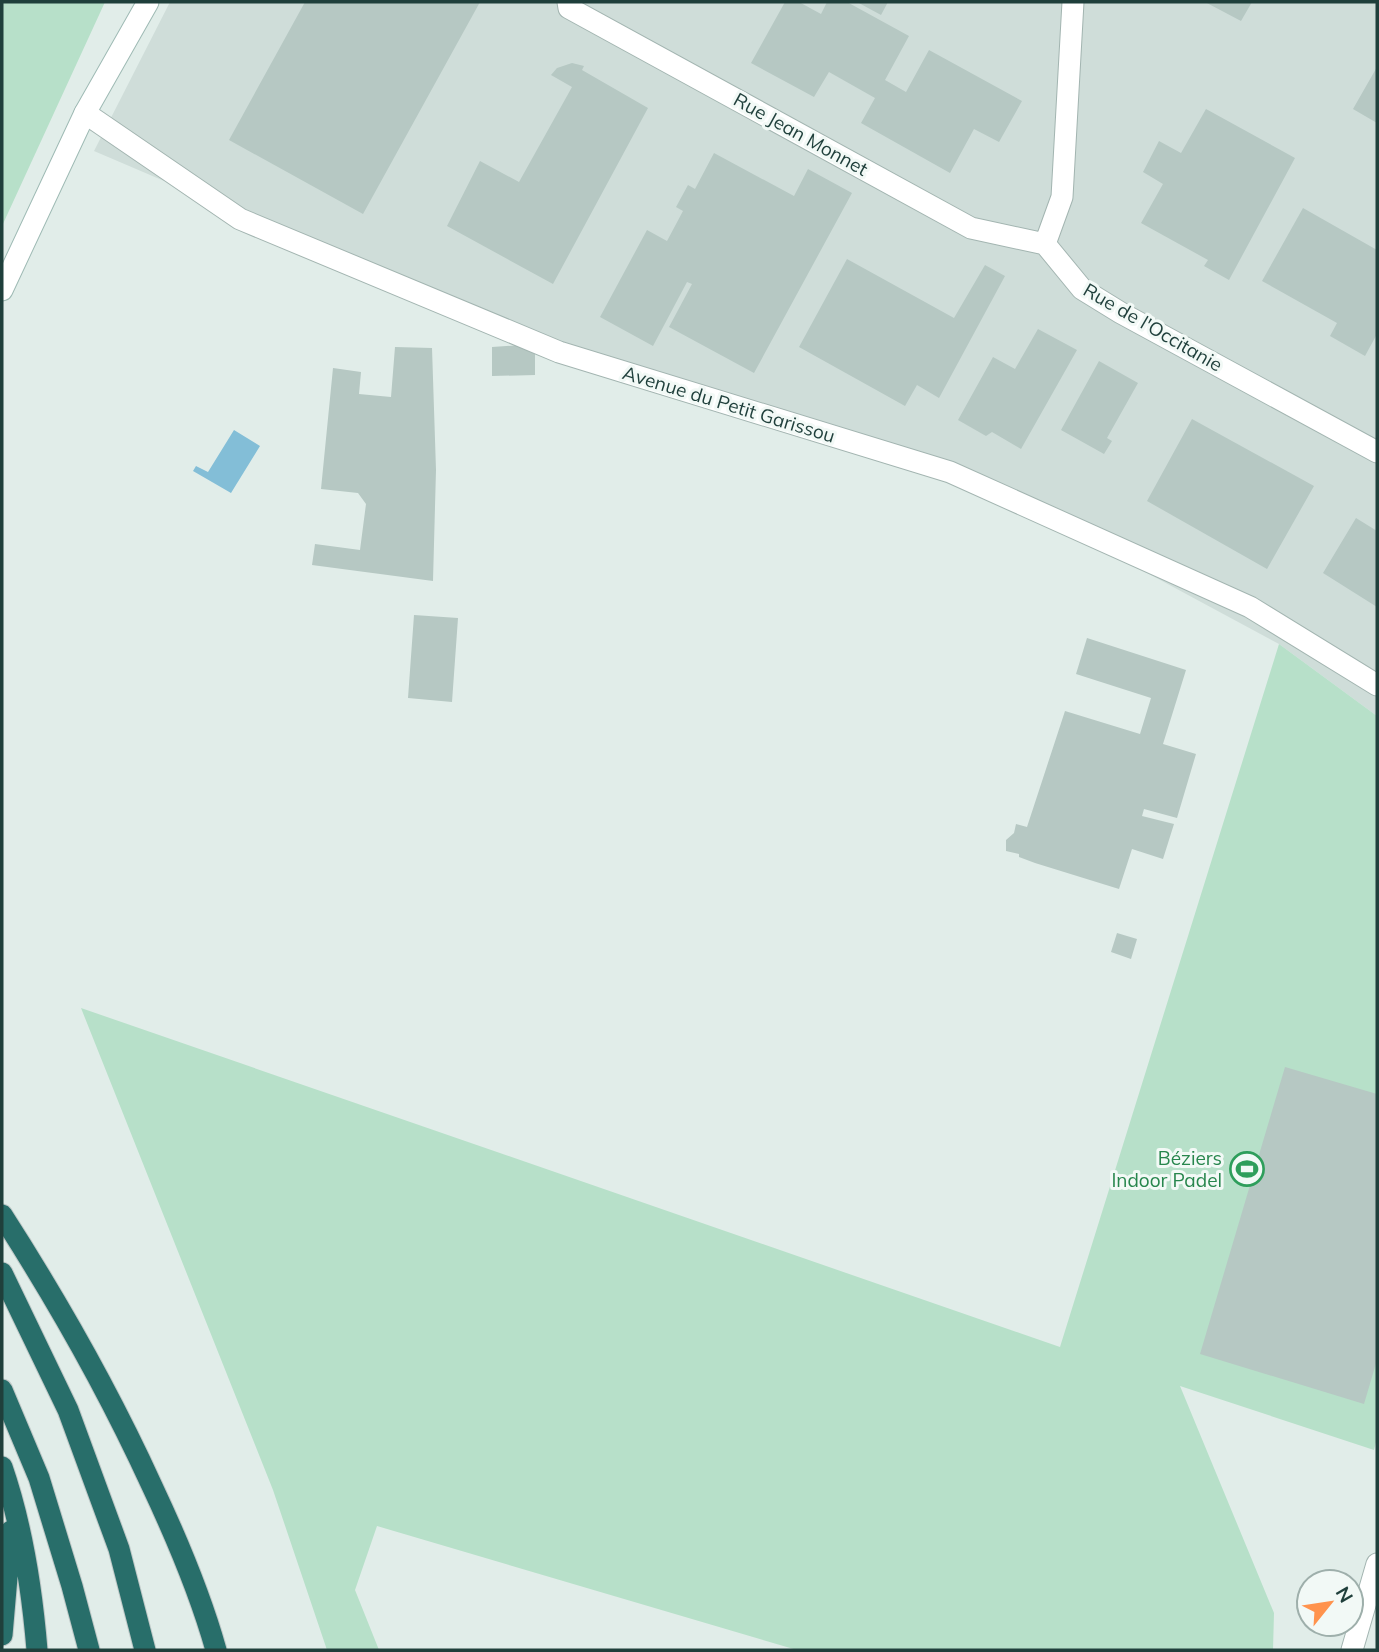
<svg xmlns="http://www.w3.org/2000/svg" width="1379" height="1652" font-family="Mulish,sans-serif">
	<rect width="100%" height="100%" fill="#e1ede9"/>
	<path fill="#cfddd9" d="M170 2H1377V716L1279 644 1034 512 593 364 94 151Z"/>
	<path fill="#b7e0c9" d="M2 2H105L2 226Z
		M1279 644 1377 716V1438L1374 1450 1180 1386 1274 1613 1273 1650H797L377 1526 355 1590 379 1650H327L273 1490 81 1008 1060 1347Z"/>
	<path fill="#83bed7" d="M234 430 260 446 231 493 193 471 196 466 208 472Z"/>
	<path fill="#b6c8c3" d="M305 2H480L363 214 229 140Z
		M785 2H799L821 14 827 2H847L909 36 885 80 906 92 929 50 1022 101 999 142 974 129 950 173 861 123 875 98 829 72 814 97 751 63Z
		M857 2H888L881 15Z
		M1205 2H1252L1241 21Z
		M572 63 584 66 582 70 648 108 553 284 447 226 480 161 519 182 572 87 551 75 557 68Z
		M1377 67V123L1353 109Z
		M1206 109 1295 158 1229 280 1204 266 1208 260 1141 223 1163 184 1143 172 1159 141 1181 153Z
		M714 153 794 196 808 169 852 193 754 373 669 327 692 284 687 282 653 346 600 317 647 230 667 241 683 211 676 207 688 185 695 189Z
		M1303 208 1377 250V334L1365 356 1330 336 1337 323 1262 281Z
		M847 259 954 318 985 265 1005 276 939 398 917 385 905 406 799 347Z
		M1038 329 1077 350 1021 449 992 432 986 436 958 420 993 357 1015 369Z
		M535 344V375L492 376V347Z
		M395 347 432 348 436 470 433 581 312 565 315 544 360 550 366 504 358 493 321 489 333 368 361 372 359 394 391 397Z
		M1099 361 1138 383 1107 438 1112 441 1104 454 1061 430Z
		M1192 419 1314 486 1267 569 1147 501Z
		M1356 518 1377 531V607L1323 573Z
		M414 615 458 618 452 702 408 698Z
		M1087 638 1186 670 1163 744 1196 754 1177 818 1144 809 1142 816 1174 824 1163 859 1132 849 1119 889 1035 863 1019 857V854L1006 851V840L1014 833 1016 824 1027 827 1065 711 1140 734 1151 698 1076 674Z
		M1117 933 1137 939 1131 959 1111 952Z
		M1285 1067 1377 1094V1360L1364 1404 1200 1354Z"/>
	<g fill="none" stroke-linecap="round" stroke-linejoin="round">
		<g stroke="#a3b5b1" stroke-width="23">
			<path id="street" d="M568 2 569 8 971 228 1045 244
				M1073 2 1062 197 1045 244 1082 289 1121 313 1377 452
				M85 113 240 219 559 352 950 472 1250 607 1377 685
				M1352 1650 1377 1564"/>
		</g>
		<g stroke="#9ebab4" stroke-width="23">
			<path id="secondary" d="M2 290 85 113 148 2"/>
		</g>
		<g stroke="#c0c9c8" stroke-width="23">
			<path id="highway" d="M2 1215C58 1302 109 1392 152 1486 177 1539 200 1593 216 1650
				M2 1273 68 1410 119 1549 145 1650
				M2 1390 39 1478 72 1586 89 1650
				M2 1467C22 1525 32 1589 37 1650
				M2 1635 11 1531"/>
		</g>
		<use href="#street" stroke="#fff" stroke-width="21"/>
		<use href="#secondary" stroke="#fff" stroke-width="21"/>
		<use href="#highway" stroke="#286e6a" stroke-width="21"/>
	</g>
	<defs>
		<g id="stadium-ring" transform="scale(1.75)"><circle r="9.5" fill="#f2f9f6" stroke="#2e9e5b" stroke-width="1.5"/><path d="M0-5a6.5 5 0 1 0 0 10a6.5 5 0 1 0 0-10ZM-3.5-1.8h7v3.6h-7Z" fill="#2e9e5b"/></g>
	</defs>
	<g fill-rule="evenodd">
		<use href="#stadium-ring" x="1247" y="1169"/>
	</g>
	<g text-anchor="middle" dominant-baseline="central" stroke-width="6" stroke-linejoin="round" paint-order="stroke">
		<g font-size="19" fill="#1f3f3b" stroke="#f2f9f6">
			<text transform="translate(801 134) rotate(29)">Rue Jean Monnet</text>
			<text transform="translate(1153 327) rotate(30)">Rue de l'Occitanie</text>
			<text transform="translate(729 404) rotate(17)">Avenue du Petit Garissou</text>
		</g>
		<g font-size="19" fill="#27864d" stroke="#f2f9f6" text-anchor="end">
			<text x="1222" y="1158">Béziers<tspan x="1222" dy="22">Indoor Padel</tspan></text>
		</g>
	</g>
	<rect width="1379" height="1652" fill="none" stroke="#1f3f3b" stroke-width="7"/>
	<g transform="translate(1330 1603) rotate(60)"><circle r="33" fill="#f2f9f6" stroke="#9eafab" stroke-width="2"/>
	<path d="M0-5L12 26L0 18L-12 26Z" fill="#ff934d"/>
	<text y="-10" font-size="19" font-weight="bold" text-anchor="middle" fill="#1f3f3b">N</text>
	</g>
</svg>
